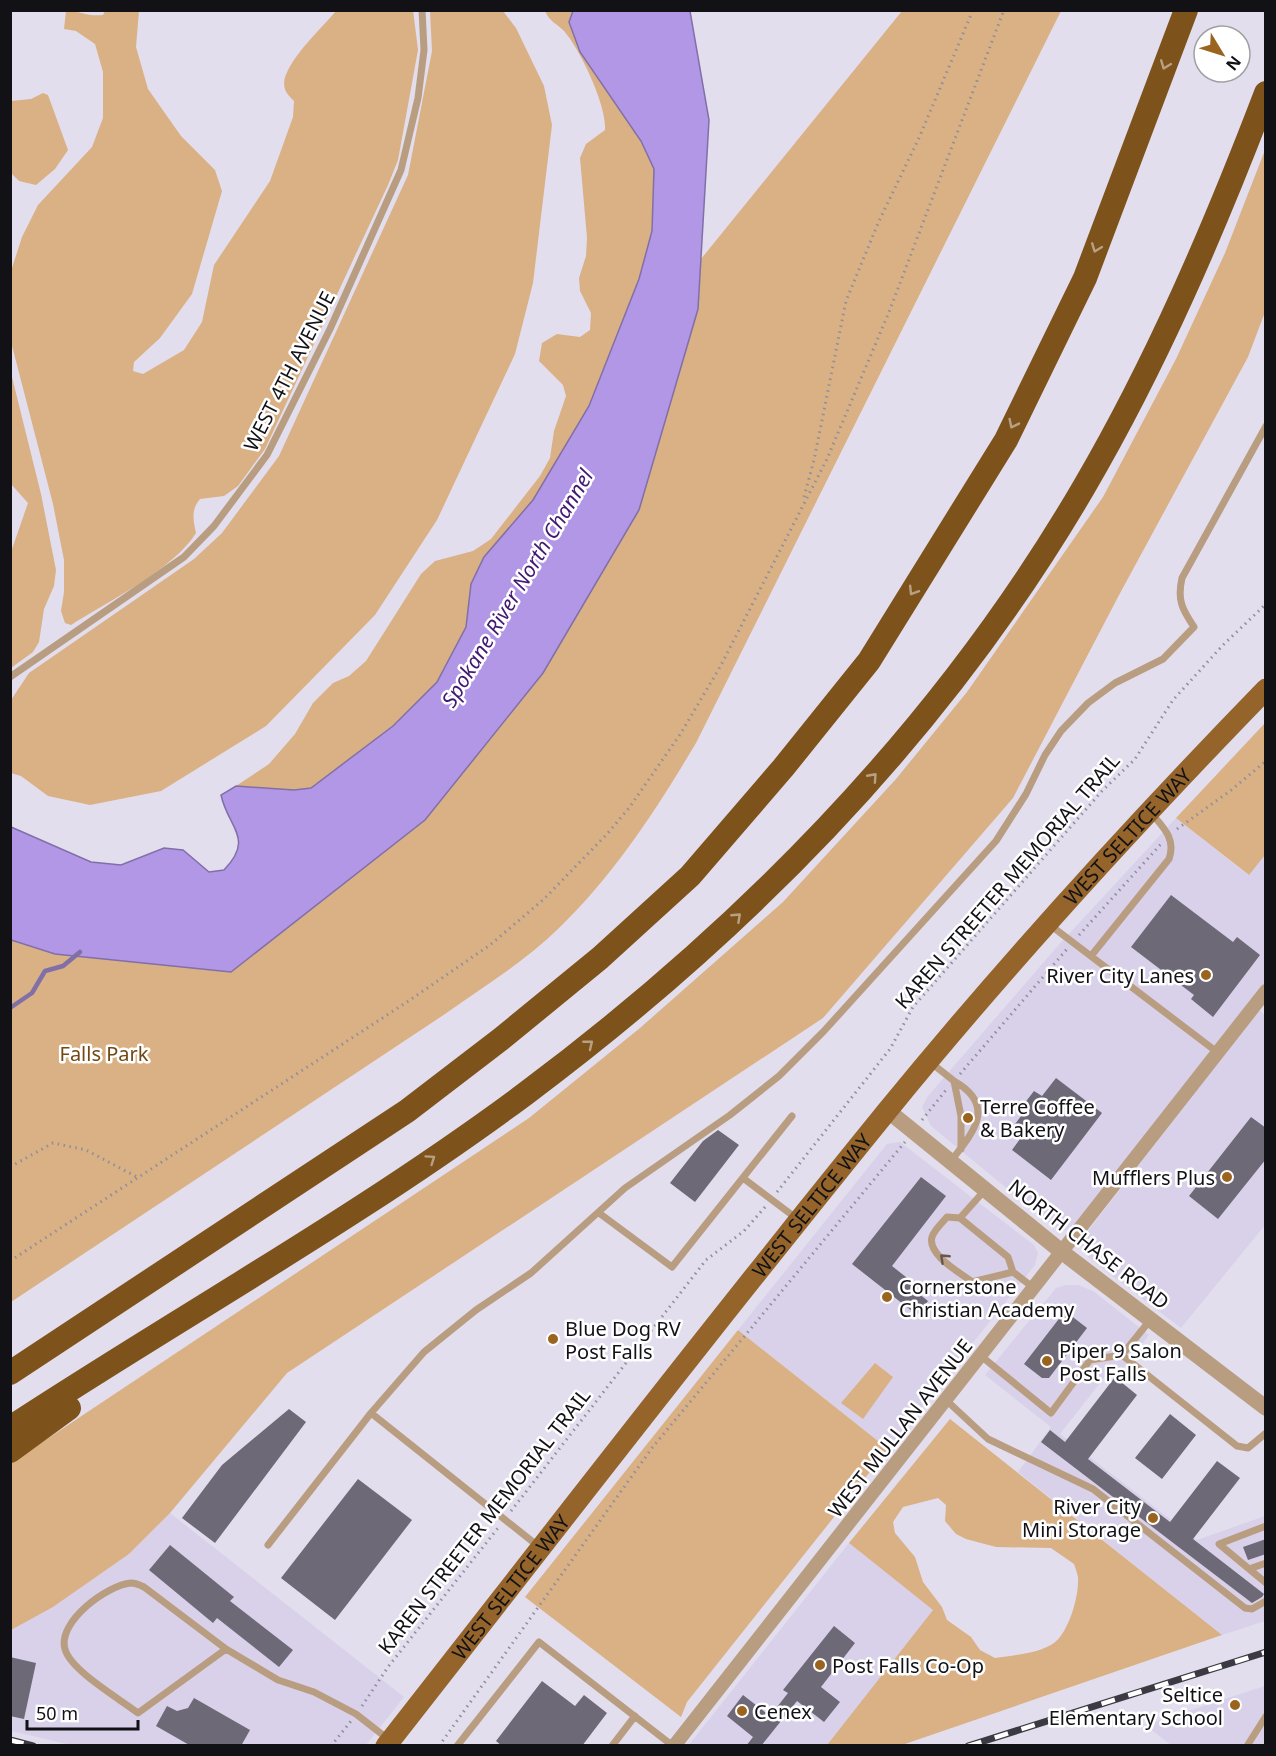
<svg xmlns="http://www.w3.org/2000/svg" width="1276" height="1756" font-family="'Noto Sans',sans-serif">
	<rect width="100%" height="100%" fill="#e2deee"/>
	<path fill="#d8d1e9" d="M1176 818 1248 875 1265 855V983L1076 1226 1064 1231 1048 1222 931 1126 922 1107 928 1096 1056 948Z
		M1259 1010 1265 1015V1225L1181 1328 1089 1258 1082 1245 1084 1236Z
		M900 1142 1034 1245 1038 1253 1035 1265 888 1449 738 1330 887 1144Z
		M1066 1285H1078L1093 1291 1149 1335 1123 1368 1110 1370 1060 1434 1197 1540 1265 1516V1621L1222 1635 1018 1472 1051 1427 985 1375 1056 1288Z
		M170 1513 404 1697 366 1745H71L11 1731 10 1630 53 1607 129 1554Z
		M849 1543 933 1610 827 1745 688 1746Z
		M1265 1686V1745H1171L1145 1725Z"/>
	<path fill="#dab085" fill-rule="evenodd" d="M66 11C81 10 85 17 103 15L105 11H139L136 47 148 89 181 136 215 170 222 191 192 294 160 338 134 362 133 371 143 374 184 350 202 322 214 265 270 181 293 117 294 101C291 98 286 93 285 89 277 69 324 26 336 11L413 10 418 50 398 160 388 185 265 449 238 486 224 496 200 499C191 509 193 520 196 533 174 569 107 602 71 625L65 623 61 611 64 592V560L53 504 10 338 11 271 22 237 38 205 92 147 103 118V72L95 44 76 31 64 29Z
		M430 11H503L516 28 544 86 552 125 533 283 515 354 437 520 375 615 266 726 161 791 90 805 48 796 21 776 11 773V700L29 673 194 559 222 533 279 456 408 175 432 51Z
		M545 11H573L569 22 642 141 654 169 652 231 639 279 589 406 533 500 484 557 471 584 466 627 437 682 393 726 311 788 294 790 236 786 269 764 295 734 313 703 333 683 349 676 366 661 421 574 435 561 473 551 491 539 540 476 550 458 554 431 566 396 563 385 539 361 542 343 557 334 580 337 590 330 591 313 580 291 579 278 586 256 587 238 580 158 586 144 605 130C607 106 580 49 564 31 556 23 550 22 545 11Z
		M902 11H1061L696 743C656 810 615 874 558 929 524 962 483 987 445 1014L11 1302V940L55 954 425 820 698 309 701 259Z
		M43 93 48 95 68 150 55 169 36 185 19 181 11 173V101L31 99Z
		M1265 150V312L1248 357 1118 597 1013 798 823 1018 287 1373 170 1513 129 1554 53 1607 11 1630V1463L529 1118 640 1028 783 902 896 779 967 692 1103 497 1176 359 1225 253Z
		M11 373 41 494 56 570 54 586 44 609 39 642 33 652 11 668V552L28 503 11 484Z
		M1265 723V855L1249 875 1176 818Z
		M738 1330 888 1449 687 1702 681 1717 525 1597Z
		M875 1363 893 1377 863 1419 841 1403Z
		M950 1419 1222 1635 902 1745H827L933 1610 849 1543ZM938 1498 946 1505 945 1521 956 1534 966 1539 996 1547 1051 1548 1074 1564C1076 1570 1079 1577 1078 1582 1078 1599 1068 1633 1054 1643 1038 1654 1013 1655 995 1658L980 1650 971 1637 947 1620 942 1607 923 1582 915 1557 895 1533 893 1522 903 1507Z"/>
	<path fill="#b197e5" stroke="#816fa7" stroke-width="1.5" d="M573 11H690L709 120 698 309 639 510 543 673 425 820 231 972 55 954 11 940V827L91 862 121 865 164 848 183 850 209 872 224 870C255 838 228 828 221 795L236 786 294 790 311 788 393 726 437 682 466 627 471 584 484 557 533 500 589 406 639 279 652 231 654 169 641 141 580 52 569 22Z"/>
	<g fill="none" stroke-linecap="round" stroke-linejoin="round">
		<path stroke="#816fa7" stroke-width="4.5" d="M10 1008 32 993 45 971 63 966 80 952"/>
	</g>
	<path fill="#6d6977" d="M1171 895 1233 942 1237 937 1260 955 1213 1017 1191 999 1194 995 1131 947Z
		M1056 1078 1102 1113 1051 1180 1012 1150 1020 1139 1012 1134V1128L1028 1107 1024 1104 1034 1091 1042 1096Z
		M1251 1117 1266 1128V1159L1218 1219 1189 1196Z
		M718 1130 739 1145 695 1202 670 1183 703 1141Z
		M921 1177 946 1196 892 1266 916 1285 913 1289 928 1301 917 1315 852 1264Z
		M1065 1311 1087 1328 1049 1378H1042L1024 1364Z
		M1115 1377 1137 1395 1088 1459 1170 1522 1217 1461 1240 1478 1193 1539 1264 1594 1262 1597 1252 1603 1041 1442 1050 1430 1065 1442Z
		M289 1409 306 1422 215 1543 182 1518 222 1465Z
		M1170 1414 1196 1435 1162 1479 1135 1458Z
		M358 1479 412 1520 335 1620 281 1578Z
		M1266 1539V1554L1248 1560 1243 1547Z
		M170 1545 234 1597 230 1601 293 1650 279 1667 217 1618 213 1623 149 1570Z
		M834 1626 855 1643 821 1687 840 1702 824 1722 797 1701 761 1746H746L753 1737 727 1716 743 1695 770 1716 788 1693 783 1690Z
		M10 1657 36 1663 24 1719 10 1716Z
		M542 1681 575 1706 584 1695 607 1713 582 1746H502L496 1741Z
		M194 1698 250 1730 241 1746H191L156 1726 167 1706 177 1711 188 1708Z"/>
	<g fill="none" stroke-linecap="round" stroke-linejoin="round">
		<path stroke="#918f9a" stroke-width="3" stroke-dasharray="1.5 4.5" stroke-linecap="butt" d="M804 497 814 460 846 301 879 221 919 138 973 10
			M1177 829 1230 791 1266 761
			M1079 935 1161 844
			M960 1074 1067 949
			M922 1120 946 1090
			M10 1167 53 1143 86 1150 137 1177
			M777 1192 890 1049 913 1007 1102 791 1135 759 1173 700 1223 645 1266 604
			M10 1261 407 1002 490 945 544 899 608 833 629 808 681 733 720 667 827 459 889 312 1004 10
			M511 1511 706 1260 744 1231 766 1206
			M362 1706 388 1667 498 1528
			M331 1746 351 1721
			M439 1746 652 1448 905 1142"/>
		<path stroke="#b99d81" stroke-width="7" d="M10 677 184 557 214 526 267 455 330 329 401 170 418 98 424 50 422 10
			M1050 925 1217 1052
			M1091 956 1169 859C1176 839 1164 828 1151 813
			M930 1062 954 1081
			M950 1162C972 1134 998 1106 954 1081L961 1116V1149
			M743 1178 796 1218
			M599 1213 672 1267 792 1116
			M960 1218 985 1190
			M1013 1272 972 1282C961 1273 927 1255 932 1237 934 1230 942 1223 947 1217L960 1218 1008 1257 1013 1272 1034 1288
			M1122 1355 1237 1446 1248 1448 1266 1433
			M981 1356 1051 1413 1090 1360 1122 1355 1151 1319
			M946 1400 988 1439 1093 1489 1245 1608 1252 1609 1266 1601
			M371 1413 538 1546
			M1266 1526 1219 1544 1266 1583
			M268 1545 371 1413 424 1352 476 1310 531 1273 625 1188 730 1115 779 1076 824 1031 996 841 1026 794 1045 755 1061 731 1088 703 1115 683 1163 659 1194 627C1182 609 1177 600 1182 578L1266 426
			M1249 1569 1266 1563
			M226 1649 138 1713C120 1699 70 1670 65 1649 57 1622 107 1585 131 1583 136 1583 140 1585 144 1587L226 1649 278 1680 314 1692 356 1714 388 1739
			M457 1746 539 1642 673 1746
			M612 1746 635 1716
			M1247 1746 1266 1716"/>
		<path stroke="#b99d81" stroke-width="14" d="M674 1746 1266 991"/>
		<path stroke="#b99d81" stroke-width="16" d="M887 1110 1062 1252 1266 1408"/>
		<path stroke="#94642a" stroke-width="21" id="s1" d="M386 1746C552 1534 717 1320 887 1111 1006 965 1134 825 1266 689"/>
		<path stroke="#7e521b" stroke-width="24" d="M10 1373 407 1111 501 1039 600 958 690 876 783 768 869 661 1006 440 1085 278 1186 10
			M10 1428C181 1316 361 1216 525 1094 747 928 944 727 1084 487 1157 362 1214 229 1266 93
			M10 1451 69 1408"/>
		<g stroke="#3b3941" stroke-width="7">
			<path id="rail" d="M10 1740 33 1746
				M968 1746 1266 1652"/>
		</g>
		<use href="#rail" stroke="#fff" stroke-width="4.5" stroke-dasharray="14" stroke-linecap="butt"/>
	</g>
	<defs><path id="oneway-chevron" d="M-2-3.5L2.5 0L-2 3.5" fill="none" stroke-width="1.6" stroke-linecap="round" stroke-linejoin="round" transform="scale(1.5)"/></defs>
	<g stroke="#b8a082">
		<use href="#oneway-chevron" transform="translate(1165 65) rotate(111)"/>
		<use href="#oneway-chevron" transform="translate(1096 248) rotate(111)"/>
		<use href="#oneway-chevron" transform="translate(1013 424) rotate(116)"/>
		<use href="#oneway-chevron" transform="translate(913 591) rotate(122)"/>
		<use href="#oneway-chevron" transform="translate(873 777) rotate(-48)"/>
		<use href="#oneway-chevron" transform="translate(737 917) rotate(-43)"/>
		<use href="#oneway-chevron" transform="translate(589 1044) rotate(-39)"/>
		<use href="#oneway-chevron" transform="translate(431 1159) rotate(-35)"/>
	</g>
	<use stroke="#66574c" href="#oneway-chevron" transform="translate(944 1258) rotate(-137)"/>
	<g fill="#9a641e" stroke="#fff" stroke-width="2">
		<circle cx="1206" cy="975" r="6"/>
		<circle cx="968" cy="1118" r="6"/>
		<circle cx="1227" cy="1177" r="6"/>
		<circle cx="887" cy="1297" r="6"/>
		<circle cx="553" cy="1339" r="6"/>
		<circle cx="1047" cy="1361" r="6"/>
		<circle cx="1153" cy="1518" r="6"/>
		<circle cx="820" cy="1665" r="6"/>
		<circle cx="1235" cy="1705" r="6"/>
		<circle cx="742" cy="1711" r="6"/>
	</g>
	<g text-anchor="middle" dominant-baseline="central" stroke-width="5" stroke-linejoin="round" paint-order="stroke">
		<g font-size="20" fill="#121116" stroke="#fff">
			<text transform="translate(289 371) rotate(-63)">WEST 4TH AVENUE</text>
			<text stroke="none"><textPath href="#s1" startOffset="1174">WEST SELTICE WAY</textPath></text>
			<text transform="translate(1007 881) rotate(-49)">KAREN STREETER MEMORIAL TRAIL</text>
			<text stroke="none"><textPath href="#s1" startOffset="688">WEST SELTICE WAY</textPath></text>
			<text transform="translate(1089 1244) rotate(38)">NORTH CHASE ROAD</text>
			<text transform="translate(900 1428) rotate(-52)">WEST MULLAN AVENUE</text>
			<text transform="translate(484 1521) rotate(-52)">KAREN STREETER MEMORIAL TRAIL</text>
			<text stroke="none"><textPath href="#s1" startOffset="202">WEST SELTICE WAY</textPath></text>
		</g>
		<g font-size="20" fill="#121116" stroke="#fff" text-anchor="start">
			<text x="1194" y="975" text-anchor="end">River City Lanes</text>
			<text x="980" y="1106">Terre Coffee<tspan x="980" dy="23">&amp; Bakery</tspan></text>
			<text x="1215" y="1177" text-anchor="end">Mufflers Plus</text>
			<text x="899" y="1286">Cornerstone<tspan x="899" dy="23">Christian Academy</tspan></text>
			<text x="565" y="1328">Blue Dog RV<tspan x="565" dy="23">Post Falls</tspan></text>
			<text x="1059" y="1350">Piper 9 Salon<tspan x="1059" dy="23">Post Falls</tspan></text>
			<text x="1141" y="1506" text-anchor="end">River City<tspan x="1141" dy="23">Mini Storage</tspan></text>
			<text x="832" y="1665">Post Falls Co-Op</text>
			<text x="1223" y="1694" text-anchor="end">Seltice<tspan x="1223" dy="23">Elementary School</tspan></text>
			<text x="754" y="1711">Cenex</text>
		</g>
		<g font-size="20" fill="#724814" stroke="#fff">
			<text x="104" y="1053">Falls Park</text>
		</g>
		<g font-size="21" font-style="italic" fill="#421972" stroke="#fff">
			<text transform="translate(517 588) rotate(-59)">Spokane River North Channel</text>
		</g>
	</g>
	<rect width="1276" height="1756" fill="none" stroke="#121116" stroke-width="24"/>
	<g transform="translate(1222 54) rotate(128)"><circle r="28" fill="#ffffff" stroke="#a0a0a2" stroke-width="1.5"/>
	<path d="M0-4.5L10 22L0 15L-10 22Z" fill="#9a641e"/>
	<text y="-9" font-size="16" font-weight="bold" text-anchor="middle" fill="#121116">N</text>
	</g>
	<path d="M27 1720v9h111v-9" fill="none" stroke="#121116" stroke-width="3"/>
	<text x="36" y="1720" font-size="18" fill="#121116" stroke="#ffffff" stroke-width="4.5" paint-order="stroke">50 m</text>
</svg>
